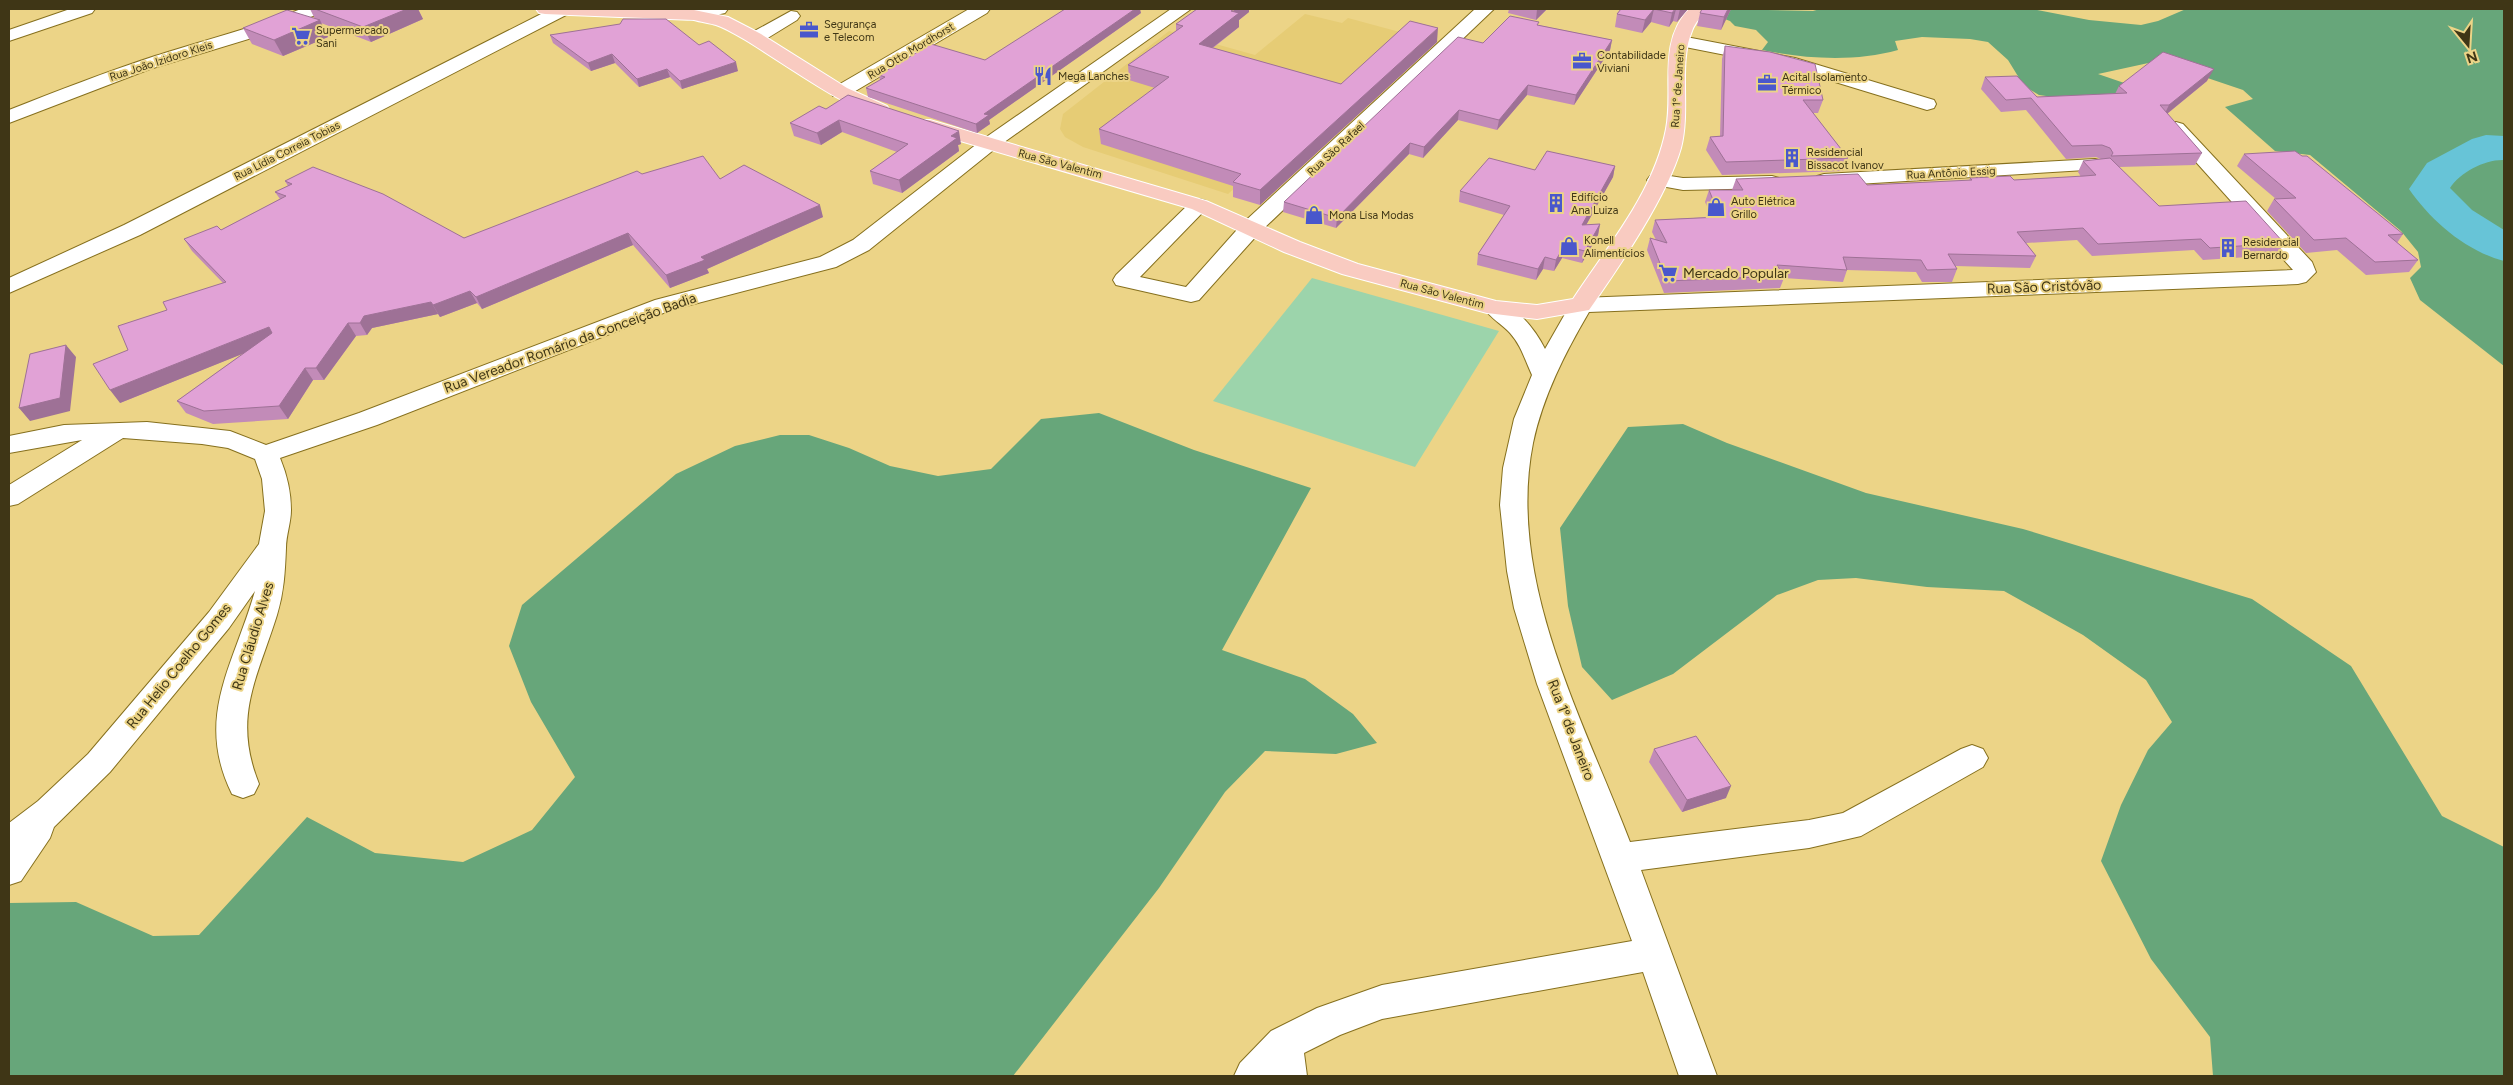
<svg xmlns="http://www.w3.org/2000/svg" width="2513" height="1085" font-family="Figtree,sans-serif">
	<rect width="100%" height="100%" fill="#ecd487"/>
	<path fill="#e6cc75" d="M1305 14 1342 23 1348 18 1407 34 1228 194 1083 147 1065 137 1060 129 1063 114 1169 31 1255 55Z"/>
	<path fill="#9cd4ab" d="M1312 278 1499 331 1415 467 1213 401Z"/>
	<path fill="#67a67a" d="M1714 9 1813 11 1820 9H2032L2089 20 2141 25 2158 21 2186 9H2504V366L2420 300 2410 278 2421 267 2418 252 2401 231 2310 155 2275 151 2225 107 2253 99 2243 90 2166 64 2153 62 2098 74 2133 86 2148 95 2089 102 2039 95 2024 86 2008 60 1988 42 1970 39 1922 37 1895 41 1898 50C1855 62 1806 59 1762 50L1768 42 1756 30 1735 26 1730 21 1714 15Z
		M1099 413 1194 450 1311 488 1222 650 1305 679 1353 714 1377 743 1336 754 1265 751 1225 792 1159 888 1013 1076H9V903L76 902 153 936 199 935 307 817 375 853 463 862 532 830 575 777 531 702 509 646 522 605 676 474 735 446 780 435H809L849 448 890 466 938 476 991 469 1041 419Z
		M1683 424 1727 443 1866 493 2023 529 2252 599 2351 666 2442 816 2504 847V1076H2213L2210 1037 2151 959 2101 861 2121 805 2148 750 2172 722 2146 680 2083 635 2004 591 1927 587 1856 578 1818 580 1777 595 1673 674 1612 700 1582 667 1568 606 1560 528 1628 427Z"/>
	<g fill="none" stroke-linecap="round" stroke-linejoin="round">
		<path fill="#67c4d7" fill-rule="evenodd" d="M2486 135 2504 136V160C2486 159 2460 172 2450 188L2472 210 2504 230V261C2466 251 2431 221 2409 189L2427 163 2472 139Z"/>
		<g stroke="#86701e" stroke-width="2">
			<path id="minor" d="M70 9H95L92 13 9 41V30Z
				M301 9H324L321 13 265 34 150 69 9 123V110C57 91 106 72 155 56 204 40 254 28 301 9Z
				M551 9 571 10 568 14 140 235 9 293V278L124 225Z
				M699 9H728L725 13 694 20 688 19 685 15 688 11Z
				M969 9H990L987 13 847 96H833L831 92 833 88Z
				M1171 9H1191L996 148 869 250 836 267 671 310 377 425 280 458C287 475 291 492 291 510 291 523 286 535 286 548 285 572 284 592 277 615 257 679 232 717 259 784L254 794 243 798 232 794C194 717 234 665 255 591L229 628 110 772 54 827 50 838 21 881 9 885V823L38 801 88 754 209 612 259 544 265 511 262 479 255 459 228 448 202 444 123 438 18 504 9 506V485L82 440 9 453V436L64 425 147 422 230 431 266 445 359 413 655 300 820 257 853 240 982 140Z
				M1475 9H1494L1259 233 1199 300 1191 302 1116 285 1113 280 1116 275 1192 201 1199 199 1206 201 1209 205 1206 209 1140 277 1186 287 1243 223Z
				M791 11 797 12 800 16 797 20 761 42H749L746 38 749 34Z
				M1681 36 1795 58 1934 100 1936 104 1934 108 1927 110 1786 67 1675 45 1672 41 1675 37Z
				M2176 122 2183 124 2312 262 2316 272 2306 282 2298 284 1589 312C1565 353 1543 396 1533 443 1506 579 1583 719 1630 842L1809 820 1843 813 1961 749 1972 745 1983 749 1988 758 1983 767 1861 836 1809 848 1641 870 1717 1076H1679L1643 972 1382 1019 1340 1035 1304 1053 1307 1076H1234L1240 1063 1271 1031 1317 1008 1382 985 1632 941 1537 684 1514 608 1507 571 1500 505 1503 468 1514 419 1532 375C1525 360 1521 345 1510 333 1502 324 1490 318 1484 308L1487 303C1511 297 1535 329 1545 349L1573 300 1581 298 2293 270 2169 132 2166 128 2169 124Z
				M2095 159 2102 161 2105 165 2102 169 1824 186 1817 184 1814 180 1817 176 1824 174Z
				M1657 174 1683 178 1772 176 1779 178 1782 182 1779 186 1772 188 1683 190 1650 184 1647 180 1650 176Z"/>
		</g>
		<g stroke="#fff" stroke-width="2">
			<path id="major" d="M536 9 694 10 728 17 761 34 847 88 887 106 890 110 887 114C855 122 754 38 716 25 709 23 701 22 694 20L545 14 539 13Z
				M1689 9H1707C1701 17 1695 22 1692 31 1678 64 1691 110 1681 148 1667 197 1619 267 1589 310L1537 319 1487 313 1342 274 1284 252 1192 209 916 128 913 124 916 120H930L1206 201 1300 242 1358 264 1496 301 1537 305 1573 299C1607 247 1654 192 1666 129 1674 88 1657 43 1689 9Z"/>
		</g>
		<use href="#minor" fill="#fff" fill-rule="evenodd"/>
		<use href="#major" fill="#f9cbc1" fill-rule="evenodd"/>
	</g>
	<path fill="#c28bb8" d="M310 9H418L423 19 371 42 321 23 328 37 283 56 252 44 243 28 315 19Z
		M1509 9H1547L1536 20 1508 13Z
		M1621 9H1688L1677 22 1673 21 1669 27 1651 22 1642 33 1615 27 1617 14Z
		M1702 9H1731L1721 30 1697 26 1700 13Z
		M1249 12 1239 20V27L1213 48 1341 84 1437 42 1260 205 1233 197V186L1101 144 1099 129 1155 88 1129 80 1128 65 1176 31V24Z
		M1141 13 989 120 990 124 977 133 868 97 866 88 880 80 879 75 985 60Z
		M1538 25 1612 40 1610 50 1574 105 1527 95 1497 130 1458 120 1423 158 1409 154 1336 228 1283 212 1284 202 1483 43Z
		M550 35 699 45 738 71 682 89 670 77 639 87 615 63 591 71 553 43Z
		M1725 46 1823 100 1818 113H1813L1848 158 1843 171 1722 175 1706 150 1710 137 1720 136 1722 59Z
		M1985 77 2037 97 2115 94 2119 86 2207 81 2167 114 2202 153 2195 165 2119 167 2159 206 2284 243 2277 255 2203 260 2194 250 2092 256 2077 240 2026 243 2036 256 2030 268 1955 266 1957 269 1952 282H1922L1916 272 1847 270 1843 282 1784 278 1780 288 1664 293 1647 250 1650 238 1656 240 1652 232 1655 220 1712 217 1705 202 1709 190H1732L1736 179 1867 185 1969 181 1970 178 2014 180 2081 177 2078 172 2083 161 2101 159 2096 157 2066 159 2026 110 2001 112 1981 89Z
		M826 109 961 144 958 145 959 151 902 193 873 184 870 171 897 152 842 132 821 145 794 136 790 123Z
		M2244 154 2403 234 2397 243 2418 260 2409 272 2366 275 2337 250 2306 253 2267 211 2274 199H2276L2237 166Z
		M1615 166 1613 177 1586 225 1600 224 1598 235 1582 263 1562 258 1554 271 1543 269 1536 280 1477 265 1478 254 1504 215 1459 202 1460 191 1535 170Z
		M642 174 720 179 823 217 707 269 709 273 670 288 633 245 482 309 477 303 440 317 438 314 372 328 367 335 356 336 324 380H313L288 419 213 424 186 413 177 401 244 353 120 403 128 350 167 310 223 283 192 251 184 239 221 230 280 199 275 192 288 186 285 181 464 238Z
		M1654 749 1726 798 1682 812 1649 762Z"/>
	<path fill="#9e7196" d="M407 9H418L423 19 371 42 363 27Z
		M1135 9H1140L1141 13 989 120 990 124 977 133 976 124 984 114Z
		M1235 9H1249V12L1239 20V27L1199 58V44Z
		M1537 9H1547L1536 20Z
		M1654 9 1651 22 1642 33 1645 20Z
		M1676 9 1673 21 1669 27 1672 13Z
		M1680 9H1688L1677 22Z
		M1728 9H1731L1721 30 1724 17Z
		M320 20 328 37 283 56 274 40Z
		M1438 28 1437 42 1260 205V190Z
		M1612 40 1610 50 1574 105 1576 95Z
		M612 54 615 63 591 71 588 63Z
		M736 62 738 71 682 89 680 81Z
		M667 69 670 77 639 87 637 79Z
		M2214 69 2207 81 2163 117 2169 105Z
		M1528 85 1527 95 1497 130 1499 120Z
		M1459 110 1458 120 1423 158 1424 147Z
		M839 120 842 132 821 145 817 133Z
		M959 131 961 144 958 145 959 151 902 193 899 180 951 136Z
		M1410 143 1409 154 1336 228 1337 218Z
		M1615 166 1613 177 1580 236 1582 225Z
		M820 205 823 217 707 269 709 273 670 288 666 275 701 257Z
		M1600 224 1598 235 1582 263 1585 251Z
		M628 233 633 245 482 309 476 297Z
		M1564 246 1562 258 1554 271 1556 260Z
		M1545 257 1543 269 1536 280 1538 269Z
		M470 291 477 303 440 317 433 305Z
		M431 302 438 314 372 328 367 335 360 323 364 316Z
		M348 323 356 336 324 380 316 368Z
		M269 327 277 340 120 403 110 390Z
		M66 345 76 357 70 411 30 421 19 408Z
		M305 368 313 380 288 419 279 406Z
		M1731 786 1726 798 1682 812 1687 800Z"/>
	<path fill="#e1a2d6" stroke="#9e7196" d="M315 9H407L363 27Z
		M1065 9H1135L984 114 989 115 976 124 866 88 885 77 879 75 931 44 985 60Z
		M1197 9H1235L1231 11 1239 13 1199 44 1341 84 1410 21 1438 28 1260 190 1233 182 1241 174 1099 129 1169 77 1128 65 1183 26 1176 24Z
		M1621 9H1675L1672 13 1654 9 1645 20 1617 14Z
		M1702 9H1728L1724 17 1700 13Z
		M287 10 320 20 274 40 243 28Z
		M1510 16 1539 22 1537 25 1612 40 1576 95 1528 85 1499 120 1459 110 1424 147 1410 143 1337 218 1284 202 1458 37 1483 43Z
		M623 19H666L699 45 709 41 736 62 680 81 667 69 637 79 612 54 588 63 550 35 620 24Z
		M1725 46 1770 52 1815 64 1823 100H1803L1848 158 1726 162 1710 137 1723 136Z
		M2163 52 2214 69 2169 105H2160L2202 153 2111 156 2113 153 2110 148 2102 145 2072 146 2031 98 2006 100 1985 77 2017 76 2037 97 2127 93 2119 86Z
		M848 95 959 131 951 136 957 138 899 180 870 171 908 144 839 120 817 133 790 123 819 106 826 109Z
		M1547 151 1615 166 1582 225 1600 224 1585 251 1564 246 1556 260 1545 257 1538 269 1478 254 1510 206 1460 191 1489 158 1535 170Z
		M2295 151 2302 156H2307L2403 234 2388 235 2418 260 2375 262 2346 238 2314 240 2274 199 2296 198 2244 154Z
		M703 156 720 179 744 165 820 205 701 257 705 260 666 275 628 233 476 297 470 291 433 305 431 302 364 316 360 323H348L316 368H305L279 406 204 411 177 401 272 333 269 327 110 390 93 364 128 350 118 326 167 310 163 302 226 282 184 239 217 226 221 230 286 196 275 192 292 184 285 181 313 167 383 194 464 238 637 171 642 174Z
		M2110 158 2159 206 2246 201 2284 243 2210 248 2201 239 2098 244 2083 228 2017 232 2036 256 1948 254 1957 269 1927 270 1921 260 1843 257 1847 270 1777 265 1784 276 1667 281 1650 238 1667 243 1655 220 1720 217 1709 190H1743L1736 179 1858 174 1867 185 1972 180 1970 178 2010 176 2014 180 2084 176 2096 175 2083 161Z
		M66 345 60 398 19 408 30 354Z
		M1696 736 1731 786 1687 800 1654 749Z"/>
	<defs>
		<g id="office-bare" transform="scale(1.5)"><path d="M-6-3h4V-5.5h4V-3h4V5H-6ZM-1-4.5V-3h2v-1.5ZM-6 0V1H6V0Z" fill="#4957cc" stroke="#ecd487" stroke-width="2.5" paint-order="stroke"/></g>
		<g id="supermarket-bare" transform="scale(1.5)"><path d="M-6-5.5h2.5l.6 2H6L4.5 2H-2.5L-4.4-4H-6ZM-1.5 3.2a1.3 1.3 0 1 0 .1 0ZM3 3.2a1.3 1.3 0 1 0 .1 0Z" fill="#4957cc" stroke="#ecd487" stroke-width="2.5" paint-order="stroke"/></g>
		<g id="restaurant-bare" transform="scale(1.5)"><path d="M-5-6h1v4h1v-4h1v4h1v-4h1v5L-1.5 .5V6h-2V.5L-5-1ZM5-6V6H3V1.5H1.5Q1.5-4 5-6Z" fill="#4957cc" stroke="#ecd487" stroke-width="2.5" paint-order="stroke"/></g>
		<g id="building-bare" transform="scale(1.5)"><path d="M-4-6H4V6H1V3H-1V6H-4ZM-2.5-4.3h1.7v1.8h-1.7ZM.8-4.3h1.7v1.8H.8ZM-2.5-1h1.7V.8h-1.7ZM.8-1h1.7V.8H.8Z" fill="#4957cc" stroke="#ecd487" stroke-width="2.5" paint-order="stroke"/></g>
		<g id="shop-bare" transform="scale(1.5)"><path d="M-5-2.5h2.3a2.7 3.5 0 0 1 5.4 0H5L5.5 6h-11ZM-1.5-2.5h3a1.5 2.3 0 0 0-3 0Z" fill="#4957cc" stroke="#ecd487" stroke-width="2.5" paint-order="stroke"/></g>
	</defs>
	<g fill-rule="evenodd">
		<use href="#office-bare" x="809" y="30"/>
		<use href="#supermarket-bare" x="301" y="36"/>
		<use href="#office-bare" x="1582" y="61"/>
		<use href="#restaurant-bare" x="1043" y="76"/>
		<use href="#office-bare" x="1767" y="83"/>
		<use href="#building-bare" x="1792" y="158"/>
		<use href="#building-bare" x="1556" y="203"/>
		<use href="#shop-bare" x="1716" y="207"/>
		<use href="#shop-bare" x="1314" y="215"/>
		<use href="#shop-bare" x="1569" y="246"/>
		<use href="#building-bare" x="2228" y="248"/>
		<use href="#supermarket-bare" x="1668" y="273"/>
	</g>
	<g text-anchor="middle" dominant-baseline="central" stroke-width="4" stroke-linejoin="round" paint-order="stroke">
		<g font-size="11" fill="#3f3616" stroke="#ecd487" text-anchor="start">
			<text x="824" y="24">Segurança<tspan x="824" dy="13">e Telecom</tspan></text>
			<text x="316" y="30">Supermercado<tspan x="316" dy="13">Sani</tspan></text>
			<text x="1597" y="55">Contabilidade<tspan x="1597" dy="13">Viviani</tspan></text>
			<text x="1058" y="76">Mega Lanches</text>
			<text x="1782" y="77">Acital Isolamento<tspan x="1782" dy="13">Térmico</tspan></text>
			<text x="1807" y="152">Residencial<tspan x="1807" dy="13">Bissacot Ivanov</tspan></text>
			<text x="1571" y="197">Edifício<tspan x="1571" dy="13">Ana Luiza</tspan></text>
			<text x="1731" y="201">Auto Elétrica<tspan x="1731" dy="13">Grillo</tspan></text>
			<text x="1329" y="215">Mona Lisa Modas</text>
			<text x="1584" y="240">Konell<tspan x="1584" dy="13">Alimentícios</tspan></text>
			<text x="2243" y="242">Residencial<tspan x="2243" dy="13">Bernardo</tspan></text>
		</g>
		<g font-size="11" fill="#3f3616" stroke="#ecd487">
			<text transform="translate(911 51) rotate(-31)">Rua Otto Mordhorst</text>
			<text transform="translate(161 61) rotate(-18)">Rua João Izidoro Kleis</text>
			<text transform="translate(1678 86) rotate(-86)">Rua 1º de Janeiro</text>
			<text transform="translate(1336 149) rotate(-43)">Rua São Rafael</text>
			<text transform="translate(287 151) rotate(-27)">Rua Lídia Correia Tobias</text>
			<text transform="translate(1060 164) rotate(15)">Rua São Valentim</text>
			<text transform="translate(1951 173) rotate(-3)">Rua Antônio Essig</text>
			<text transform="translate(1442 294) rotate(15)">Rua São Valentim</text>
		</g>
		<g font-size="14" fill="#3f3616" stroke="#ecd487" text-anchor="start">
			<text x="1683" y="273">Mercado Popular</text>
		</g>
		<g font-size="14" fill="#3f3616" stroke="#ecd487">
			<text transform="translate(2044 287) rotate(-2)">Rua São Cristóvão</text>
			<text transform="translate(570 343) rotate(-20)">Rua Vereador Romário da Conceição Badia</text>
			<text transform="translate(253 636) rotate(-73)">Rua Cláudio Alves</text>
			<text transform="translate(179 666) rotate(-51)">Rua Helio Coelho Gomes</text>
			<text transform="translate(1571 730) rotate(69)">Rua 1º de Janeiro</text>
		</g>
	</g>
	<rect width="2513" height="1085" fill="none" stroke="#3f3616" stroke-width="20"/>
	<g transform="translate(2468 45) rotate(162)" stroke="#ecd487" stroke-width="4" paint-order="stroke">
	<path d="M0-4L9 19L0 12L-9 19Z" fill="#3f3616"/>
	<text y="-8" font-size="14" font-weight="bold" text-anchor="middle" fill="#3f3616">N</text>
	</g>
</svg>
